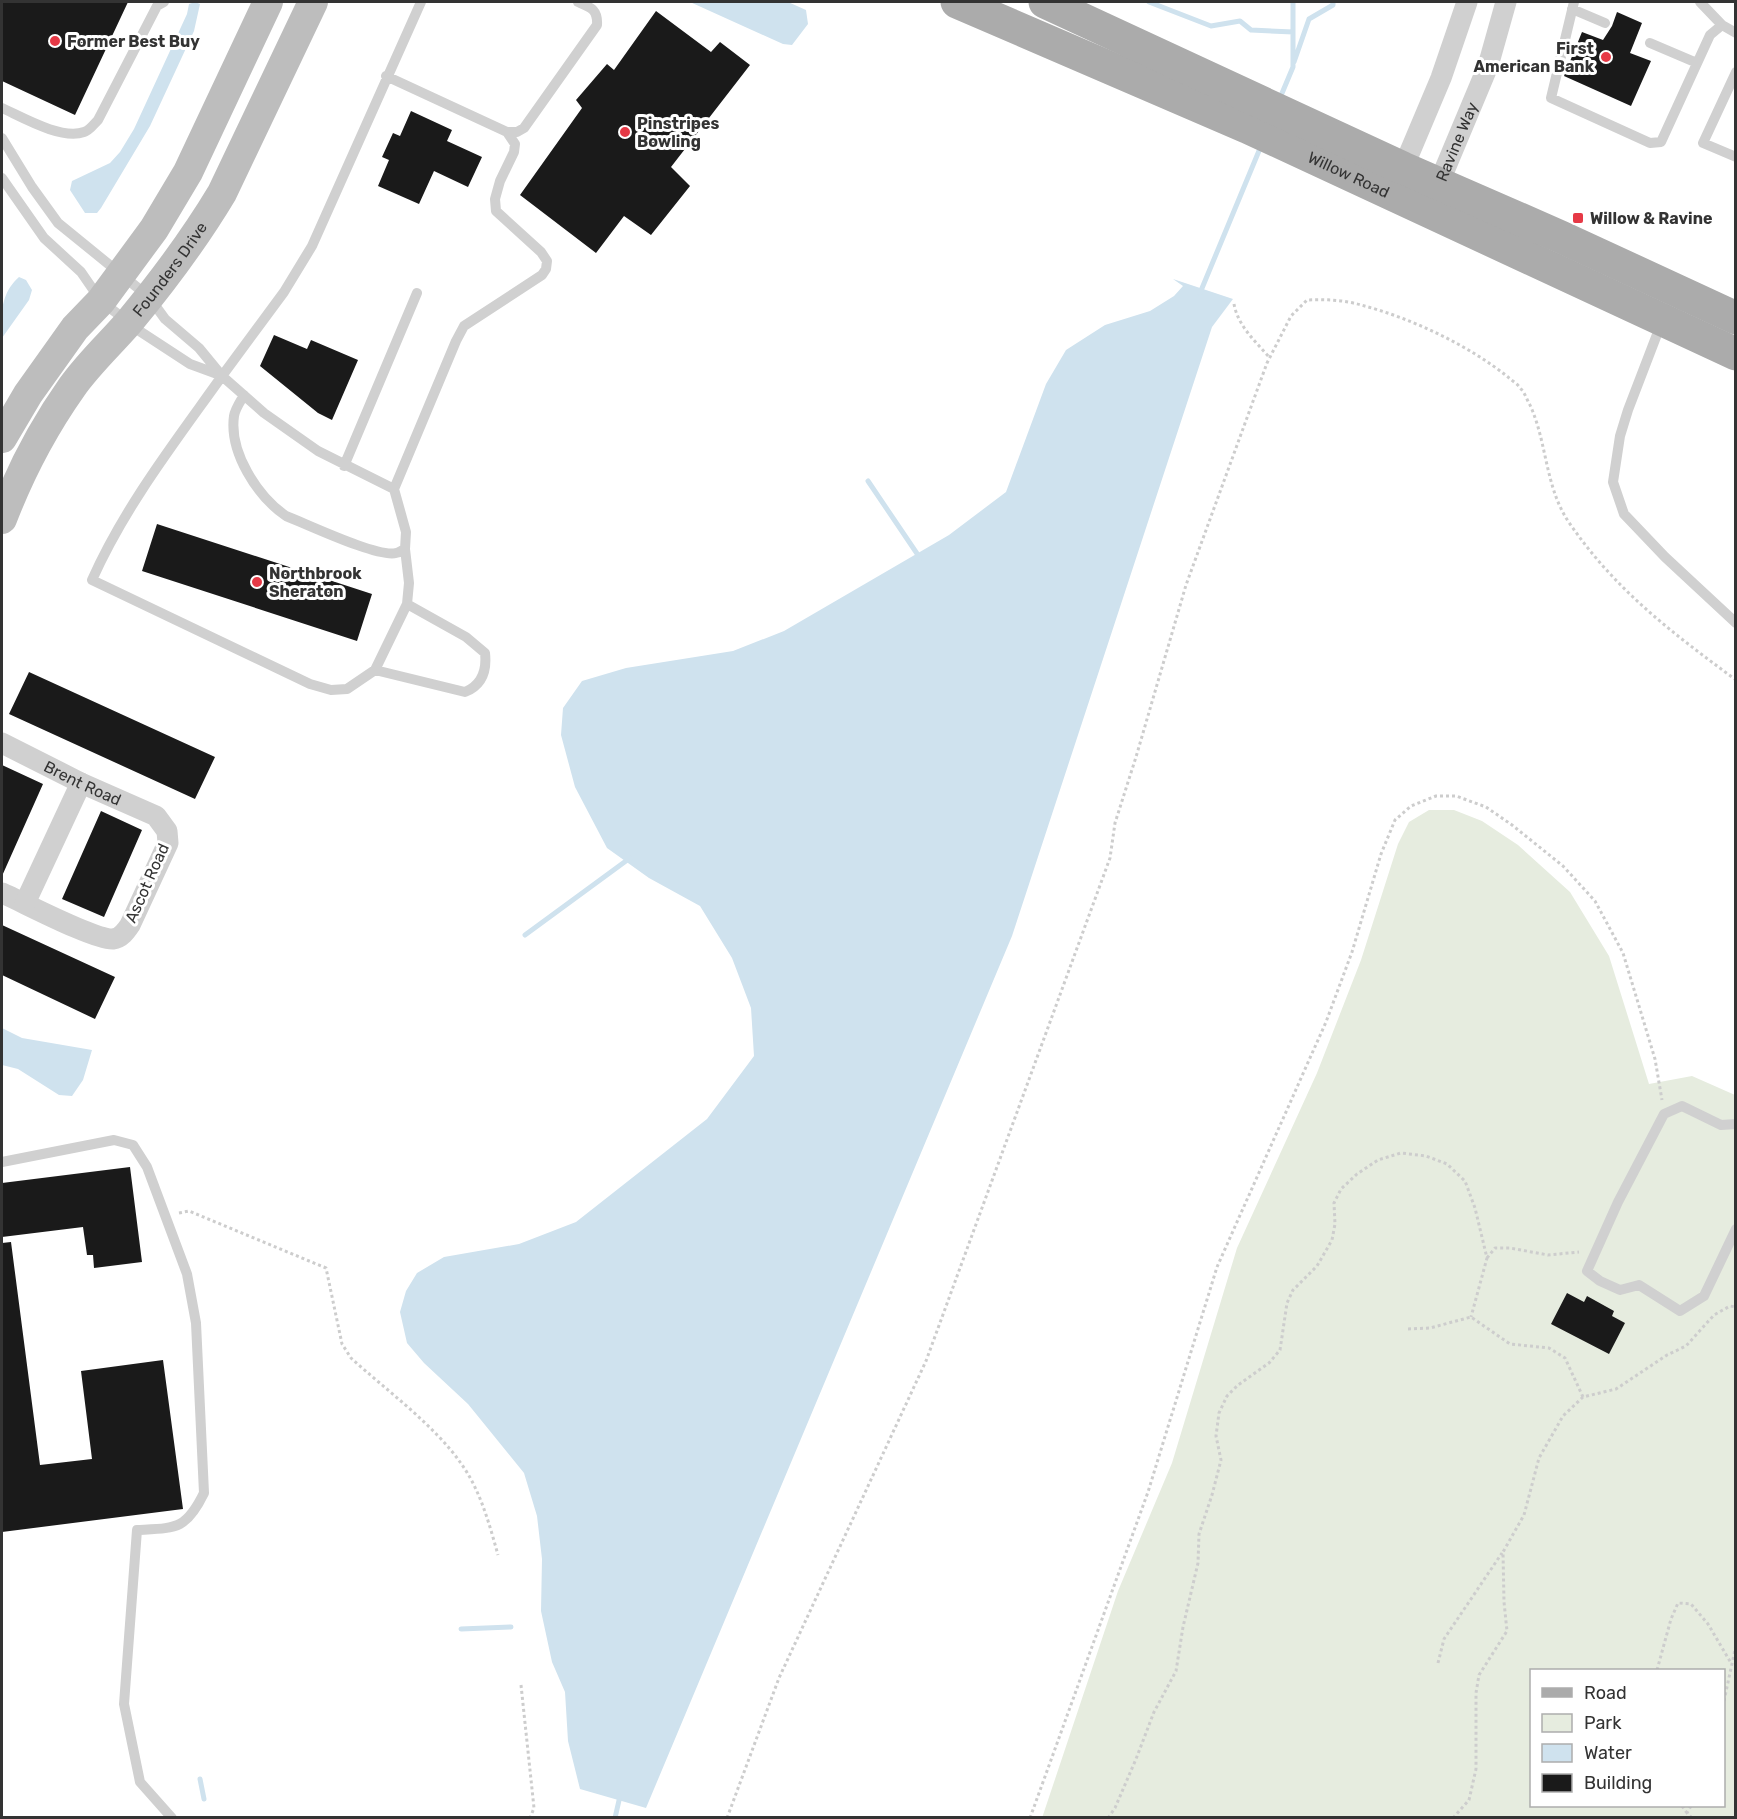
<svg xmlns="http://www.w3.org/2000/svg" width="1737" height="1819" font-family="Rubik,sans-serif">
	<rect width="100%" height="100%" fill="#fff"/>
	<path fill="#e6ecdf" fill-rule="evenodd" d="M1429 810H1454L1482 821 1518 845 1570 892 1609 956 1649 1084 1692 1076 1735 1095V1817L1042 1818 1118 1591 1172 1463 1237 1248 1317 1073 1361 960 1398 844 1409 822ZM1532 1670H1724V1806H1532Z"/>
	<path fill="#cfe2ee" d="M195 2 200 4 194 31 150 126 101 208 97 213H85L70 190 72 181 110 163 120 152 134 129 187 14 189 4Z
		M690 2H788L806 10 808 24 792 45 783 44Z
		M19 277 26 280 32 290 29 300 2 338C1 315 0 294 19 277Z
		M1173 279 1233 299 1212 327 1012 936 646 1808 580 1789 568 1741 565 1692 552 1662 541 1611 542 1559 537 1516 524 1473 468 1404 424 1363 407 1343 400 1312 406 1291 417 1273 444 1257 519 1244 576 1222 707 1119 754 1056 751 1008 732 958 700 906 649 878 607 848 575 787 561 735 563 708 582 681 626 668 733 651 784 631 949 535 1006 492 1046 384 1066 350 1105 325 1150 311 1174 296 1183 286Z
		M2 1028 22 1038 92 1050 83 1080 72 1096 59 1095 18 1069 2 1065Z"/>
	<g fill="none" stroke-linecap="round" stroke-linejoin="round">
		<path stroke="#cfe2ee" stroke-width="5" d="M1149 2 1211 26 1240 21 1251 30 1293 32
			M1294 62 1309 19 1333 5V2
			M1280 98 1293 67V2
			M1200 293 1261 146
			M868 481 920 558
			M525 935 630 858
			M461 1629 511 1627
			M200 1779 204 1799
			M615 1818 620 1796"/>
	</g>
	<path fill="#1a1a1a" d="M2 2H128L75 115 2 81Z
		M656 11 711 52 720 42 750 65 671 167 690 186 651 235 624 216 596 253 520 195 582 108 576 100 607 64 614 70Z
		M1617 12 1642 23 1630 53 1651 61 1631 106 1564 76 1582 32 1603 40 1612 26Z
		M411 111 452 130 447 141 482 157 468 187 434 171 419 204 378 186 389 160 382 157 393 133 400 136Z
		M274 335 307 349 311 340 358 360 332 420 318 413 260 366Z
		M157 524 372 594 357 641 142 571Z
		M29 672 215 757 195 799 9 714Z
		M2 765 43 784 2 876Z
		M101 811 142 830 104 917 62 899Z
		M2 925 115 977 95 1019 2 975Z
		M130 1167 142 1262 94 1268 93 1255H87L83 1227 2 1237V1183Z
		M11 1242 40 1465 92 1459 81 1371 163 1360 183 1509 2 1532V1243Z
		M1567 1293 1584 1302 1587 1296 1614 1311 1612 1316 1625 1323 1609 1354 1551 1324Z"/>
	<g fill="none" stroke-linecap="round" stroke-linejoin="round">
		<path stroke="#cdcdcd" stroke-width="3" stroke-dasharray="3 3" stroke-linecap="butt" d="M1234 304C1238 326 1255 341 1270 358
			M179 1213 189 1211 326 1268 342 1344 351 1358C385 1389 434 1425 460 1462 480 1489 489 1523 498 1555
			M1487 1258 1495 1248H1510L1548 1255 1579 1252
			M1408 1329 1430 1328 1471 1317 1510 1344 1549 1348 1565 1358 1583 1397
			M1438 1663 1444 1639 1502 1553
			M1657 1670 1671 1619 1678 1603 1691 1604 1708 1624 1731 1663
			M521 1685 534 1808 530 1818
			M1724 1701 1736 1645
			M1682 1806 1687 1813 1686 1818
			M1691 1806 1687 1813 1692 1818
			M727 1818 779 1678 926 1361 1110 858 1115 823 1136 757 1186 585 1267 363 1291 316 1307 300C1325 299 1344 300 1361 305 1411 318 1468 345 1508 377 1512 381 1518 384 1521 389 1525 393 1527 400 1530 405 1547 442 1545 486 1568 521 1614 589 1671 632 1736 680
			M1030 1818 1148 1492 1217 1267 1326 1022 1352 952 1381 854 1395 820 1411 806 1436 796H1456L1486 807 1512 825 1563 866 1595 901 1623 953 1655 1059 1662 1100
			M1108 1818 1115 1808 1136 1759 1154 1712 1176 1671 1183 1627 1198 1563 1199 1534 1212 1495 1221 1460 1216 1436 1219 1413 1227 1396 1238 1385 1269 1363 1280 1350 1287 1303 1293 1290 1317 1266 1332 1240 1335 1224 1334 1203 1341 1189 1357 1174 1378 1160 1401 1153 1426 1156 1447 1164 1465 1181 1475 1208 1487 1258 1471 1317
			M1453 1818 1469 1800 1476 1769V1693L1479 1675 1507 1631 1504 1602 1503 1552 1524 1515 1539 1458 1563 1416 1583 1397 1616 1389 1667 1355 1686 1346 1714 1315 1730 1306 1736 1307"/>
		<path stroke="#d0d0d0" stroke-width="10" d="M1574 2 1551 98 1650 143 1661 142 1710 35 1722 25
			M1700 2 1722 25 1736 33
			M1572 9 1605 23
			M1650 43 1697 63
			M1736 72 1703 143 1736 157
			M386 76 507 132 515 144 514 152 500 181 495 199 496 211 541 252 547 261 546 269 542 275 464 326 456 341 394 489 318 451 264 413 222 376 284 292 312 246 421 2
			M2 108C22 117 61 140 84 132 89 131 94 124 98 120L157 6 164 2
			M507 132H517L524 128 597 25C598 9 590 7 578 2
			M2 138 32 187 58 223 149 297 165 319 199 348 222 376
			M2 178 44 238 81 272 101 301 141 332 190 364 220 375
			M1661 324 1628 410 1620 436 1613 482 1624 514 1665 557 1736 623
			M222 376C175 442 125 506 92 580L310 684 331 690 347 689 375 670 407 604 409 583 405 549
			M244 395C240 402 235 409 234 416 229 452 257 496 286 516 307 524 378 558 396 553 399 553 402 550 405 549L406 532 394 489
			M344 466 417 293
			M375 670 465 692C482 685 487 671 485 653L466 637 407 604
			M1736 1124 1721 1125 1682 1106 1664 1114 1618 1202 1587 1271 1600 1281 1620 1290 1639 1285 1680 1311 1704 1296 1736 1229
			M2 1162 114 1140 133 1145 147 1167 187 1274 196 1323 204 1493C186 1530 176 1528 137 1530L124 1704 140 1782 172 1818"/>
		<g stroke="#d0d0d0" stroke-width="21">
			<path d="M1398 180 1441 78 1467 2"/>
			<path id="s1" d="M1434 195 1488 66 1506 2"/>
			<path id="s2" d="M2 743 81 783 156 816 167 831 168 843 130 925C126 931 121 938 113 939 94 940 23 902 2 893"/>
			<path d="M25 903 81 783"/>
		</g>
		<g stroke="#bdbdbd" stroke-width="30">
			<path d="M2 438 28 394 75 328 101 301 154 229 188 172 268 2"/>
			<path id="s3" d="M2 519C20 472 43 428 72 387 89 363 110 344 129 322 163 281 195 238 222 193L313 2"/>
		</g>
		<g stroke="#ababab" stroke-width="33">
			<path id="s4" d="M957 2 1247 127 1736 354"/>
			<path d="M1045 2 1403 168 1561 237 1736 318"/>
		</g>
	</g>
	<g fill="#e63946" stroke="#fff" stroke-width="2">
		<circle cx="55" cy="41" r="6"/>
		<circle cx="1606" cy="57" r="6"/>
		<circle cx="625" cy="132" r="6"/>
		<rect x="1572" y="212" width="12" height="12" rx="3"/>
		<circle cx="257" cy="582" r="6"/>
	</g>
	<g text-anchor="middle" dominant-baseline="central" stroke-width="6" stroke-linejoin="round" paint-order="stroke">
		<g font-size="16" font-weight="bold" fill="#333" stroke="#fff" text-anchor="start">
			<text x="67" y="41">Former Best Buy</text>
			<text x="1594" y="48" text-anchor="end">First<tspan x="1594" dy="18">American Bank</tspan></text>
			<text x="637" y="123">Pinstripes<tspan x="637" dy="18">Bowling</tspan></text>
			<text x="1590" y="218">Willow &amp; Ravine</text>
			<text x="269" y="573">Northbrook<tspan x="269" dy="18">Sheraton</tspan></text>
		</g>
		<g font-size="16" fill="#333" stroke="#fff">
			<text stroke="none"><textPath href="#s1" startOffset="58">Ravine Way</textPath></text>
			<text stroke="none"><textPath href="#s4" startOffset="428">Willow Road</textPath></text>
			<text stroke="none"><textPath href="#s3" startOffset="303">Founders Drive</textPath></text>
			<text stroke="none"><textPath href="#s2" startOffset="90">Brent Road</textPath></text>
			<text transform="translate(147 883) rotate(-66)">Ascot Road</text>
		</g>
	</g>
	<rect width="1737" height="1819" fill="none" stroke="#333333" stroke-width="6"/>
	<rect x="1530" y="1669" width="195" height="138" fill="#ffffff" stroke="#adadad" stroke-width="1.5"/>
	<rect x="1542" y="1688" width="30" height="9" fill="#ababab" stroke="#adadad" stroke-width="1.5"/>
	<text x="1584" y="1699" font-size="18" fill="#333333">Road</text>
	<rect x="1542" y="1714" width="30" height="18" fill="#e6ecdf" stroke="#adadad" stroke-width="1.5"/>
	<text x="1584" y="1729" font-size="18" fill="#333333">Park</text>
	<rect x="1542" y="1744" width="30" height="18" fill="#cfe2ee" stroke="#adadad" stroke-width="1.5"/>
	<text x="1584" y="1759" font-size="18" fill="#333333">Water</text>
	<rect x="1542" y="1774" width="30" height="18" fill="#1a1a1a" stroke="#adadad" stroke-width="1.5"/>
	<text x="1584" y="1789" font-size="18" fill="#333333">Building</text>
</svg>
